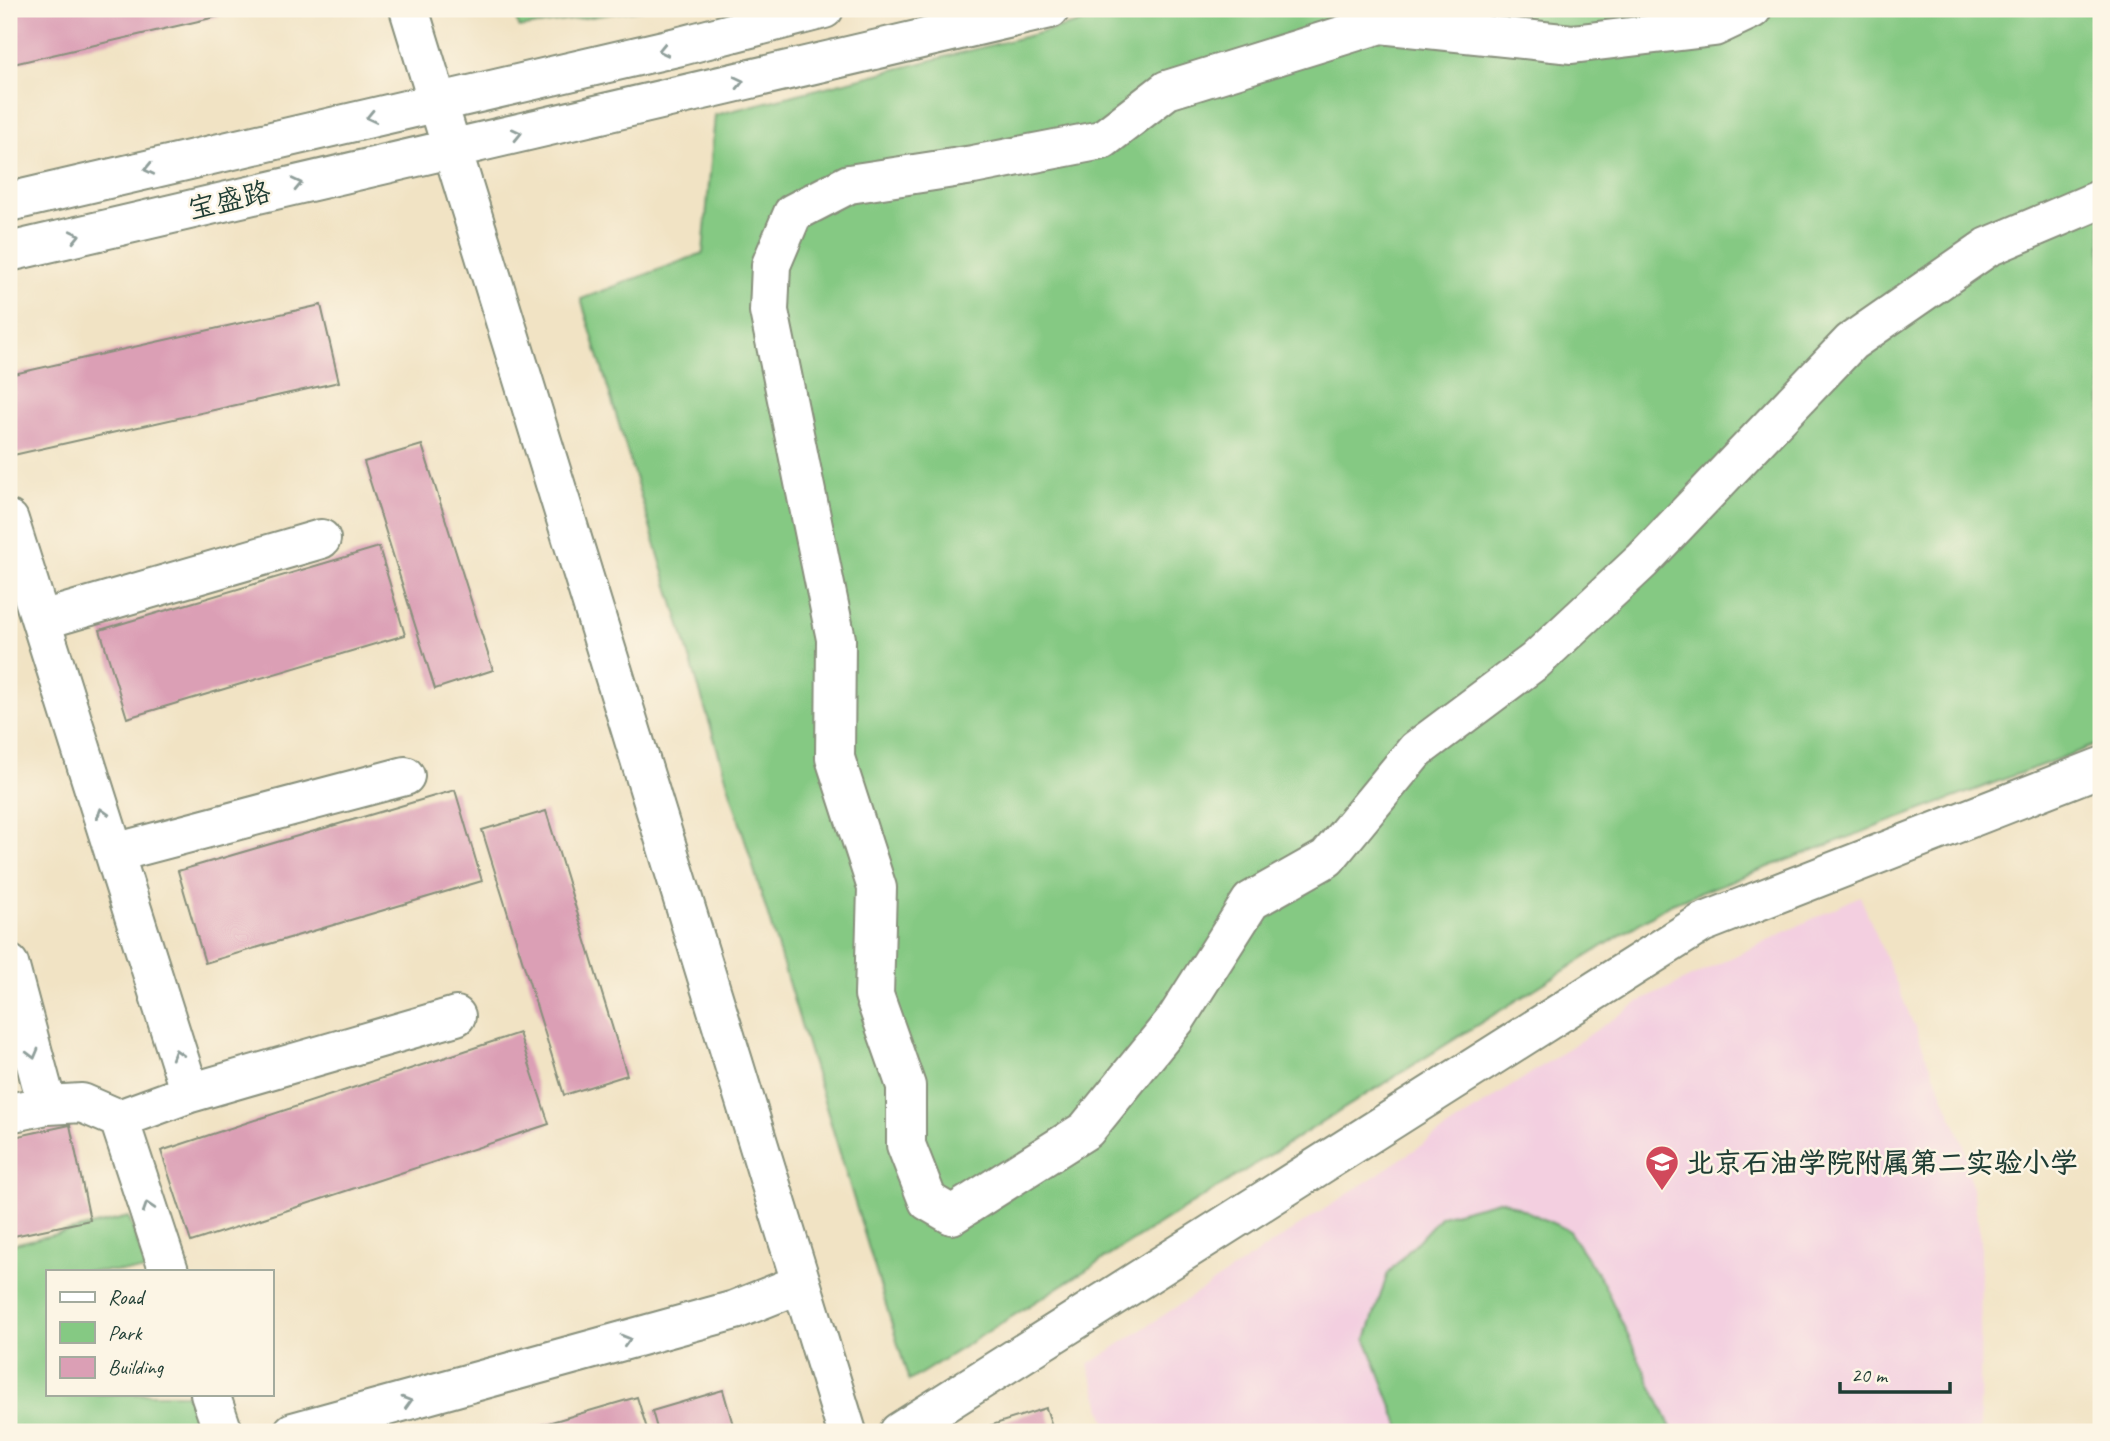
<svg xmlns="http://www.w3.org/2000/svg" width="2110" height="1441" font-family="Caveat,'LXGW WenKai TC',sans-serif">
	<rect width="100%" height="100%" fill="#fcf5e5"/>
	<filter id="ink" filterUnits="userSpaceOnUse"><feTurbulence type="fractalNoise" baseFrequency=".0143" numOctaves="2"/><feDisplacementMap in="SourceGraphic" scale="14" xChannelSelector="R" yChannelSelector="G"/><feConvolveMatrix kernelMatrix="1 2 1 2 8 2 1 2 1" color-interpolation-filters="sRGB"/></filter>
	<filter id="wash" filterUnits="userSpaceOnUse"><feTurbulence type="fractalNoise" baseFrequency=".00686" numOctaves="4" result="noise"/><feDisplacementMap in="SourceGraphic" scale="28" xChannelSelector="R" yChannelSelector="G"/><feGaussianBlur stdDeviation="1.57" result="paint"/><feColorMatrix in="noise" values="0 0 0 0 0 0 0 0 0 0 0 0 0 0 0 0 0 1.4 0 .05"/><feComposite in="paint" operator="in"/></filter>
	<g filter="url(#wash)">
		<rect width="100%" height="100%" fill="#f1e3c4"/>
		<path fill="#f3cfe0" d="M1860 896 1964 1145 1981 1238 1980 1432H1109L1088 1365 1639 1002Z"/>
		<path fill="#85c983" stroke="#52835c" stroke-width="2" d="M513 9H643L519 28Z
			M1134 9H2101V743L1672 903 909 1381 581 299 703 253 715 115Z
			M1502 1200 1568 1230 1603 1282 1673 1432H1402L1366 1339 1388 1273 1441 1216Z
			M129 1217 147 1271H47V1394H187L197 1422 188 1432H9V1245Z"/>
		<g id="blocks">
			<path fill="#db9fb5" d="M9 9H232L233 13 9 65Z
				M321 305 339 382 9 456V375Z
				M422 445 493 670 435 689 364 462Z
				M379 547 405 635 127 718 100 630Z
				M455 790 482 881 205 963 178 871Z
				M546 811 627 1075 564 1095 482 830Z
				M519 1033 549 1124 191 1242 161 1151Z
				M70 1125 90 1220 9 1237V1138Z
				M723 1390 735 1432H658L652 1411Z
				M637 1397 648 1432H517Z
				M1046 1408 1054 1432H970Z"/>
		</g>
	</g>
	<g filter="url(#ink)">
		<use href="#blocks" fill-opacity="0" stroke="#88907c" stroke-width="2"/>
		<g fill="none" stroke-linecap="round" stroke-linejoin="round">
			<g stroke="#88907c" stroke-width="42">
				<path id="minor" d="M409 9 847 1432
					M1752 9 1714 27 1572 44 1380 24 1167 90 1102 140 973 165 849 184 793 213 771 265 769 311 836 639 835 758 877 888 874 995 906 1086V1145L928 1201 952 1215 1086 1130 1176 1019 1251 901 1327 858 1416 750 1535 661 1642 561 1851 342 1988 247 2101 199
					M9 202 681 46 824 9
					M9 252 1050 9
					M9 520 190 1093 119 1119 82 1103 47 1105 9 964
					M42 620 321 539
					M114 853 405 776
					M190 1093 456 1016
					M9 1113 47 1105
					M119 1119 169 1271
					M210 1394 223 1432
					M293 1432 735 1310 800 1284
					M899 1432 1702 923 2101 767"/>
			</g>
			<use href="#minor" stroke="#fff" stroke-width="38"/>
		</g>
		<defs><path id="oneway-chevron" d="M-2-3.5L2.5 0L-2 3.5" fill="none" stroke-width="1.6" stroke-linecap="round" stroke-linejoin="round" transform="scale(1.75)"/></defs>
		<g stroke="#8f9e9a">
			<use href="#oneway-chevron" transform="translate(663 50) rotate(167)"/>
			<use href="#oneway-chevron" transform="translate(739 82) rotate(-13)"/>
			<use href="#oneway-chevron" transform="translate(371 117) rotate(167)"/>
			<use href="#oneway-chevron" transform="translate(517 134) rotate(-13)"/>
			<use href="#oneway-chevron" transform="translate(149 169) rotate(167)"/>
			<use href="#oneway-chevron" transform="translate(297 184) rotate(-13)"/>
			<use href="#oneway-chevron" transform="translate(75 236) rotate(-13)"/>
			<use href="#oneway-chevron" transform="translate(102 813) rotate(-107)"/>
			<use href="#oneway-chevron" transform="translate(33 1054) rotate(75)"/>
			<use href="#oneway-chevron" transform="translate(177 1054) rotate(-107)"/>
			<use href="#oneway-chevron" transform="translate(148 1207) rotate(-108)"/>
			<use href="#oneway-chevron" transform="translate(626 1340) rotate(-16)"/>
			<use href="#oneway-chevron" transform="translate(407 1402) rotate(-16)"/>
		</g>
	</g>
	<defs>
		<g id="school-pin" transform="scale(1.75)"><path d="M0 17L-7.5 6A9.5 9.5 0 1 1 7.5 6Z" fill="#d1495b" stroke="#fcf5e5"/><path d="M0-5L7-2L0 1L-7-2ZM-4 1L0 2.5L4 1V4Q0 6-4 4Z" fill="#fff"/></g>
	</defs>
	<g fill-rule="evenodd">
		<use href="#school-pin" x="1662" y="1162"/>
	</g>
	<g text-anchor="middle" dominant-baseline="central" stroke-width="5" stroke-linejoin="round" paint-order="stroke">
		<g font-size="28" fill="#1f3d34" stroke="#fcf5e5">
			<text transform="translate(229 200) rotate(-13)">宝盛路</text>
		</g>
		<g font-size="28" font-weight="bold" fill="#1f3d34" stroke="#fcf5e5" text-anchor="start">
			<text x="1686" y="1162">北京石油学院附属第二实验小学</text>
		</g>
	</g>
	<rect width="2110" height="1441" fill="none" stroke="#fcf5e5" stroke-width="35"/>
	<rect x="46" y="1270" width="228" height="126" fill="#fcf5e5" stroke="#a4ab9e" stroke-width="2"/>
	<rect x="60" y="1292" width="35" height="10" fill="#ffffff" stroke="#a4ab9e" stroke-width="2"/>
	<text x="108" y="1304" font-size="21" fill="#1f3d34">Road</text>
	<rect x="60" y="1322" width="35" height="21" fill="#85c983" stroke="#a4ab9e" stroke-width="2"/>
	<text x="108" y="1340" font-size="21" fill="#1f3d34">Park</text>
	<rect x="60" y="1357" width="35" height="21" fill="#db9fb5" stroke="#a4ab9e" stroke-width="2"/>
	<text x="108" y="1374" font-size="21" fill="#1f3d34">Building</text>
	<path d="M1840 1382v10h110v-10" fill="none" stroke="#1f3d34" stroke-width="3.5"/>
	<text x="1851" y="1382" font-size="21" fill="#1f3d34" stroke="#fcf5e5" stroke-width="5" paint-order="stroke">20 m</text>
</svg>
